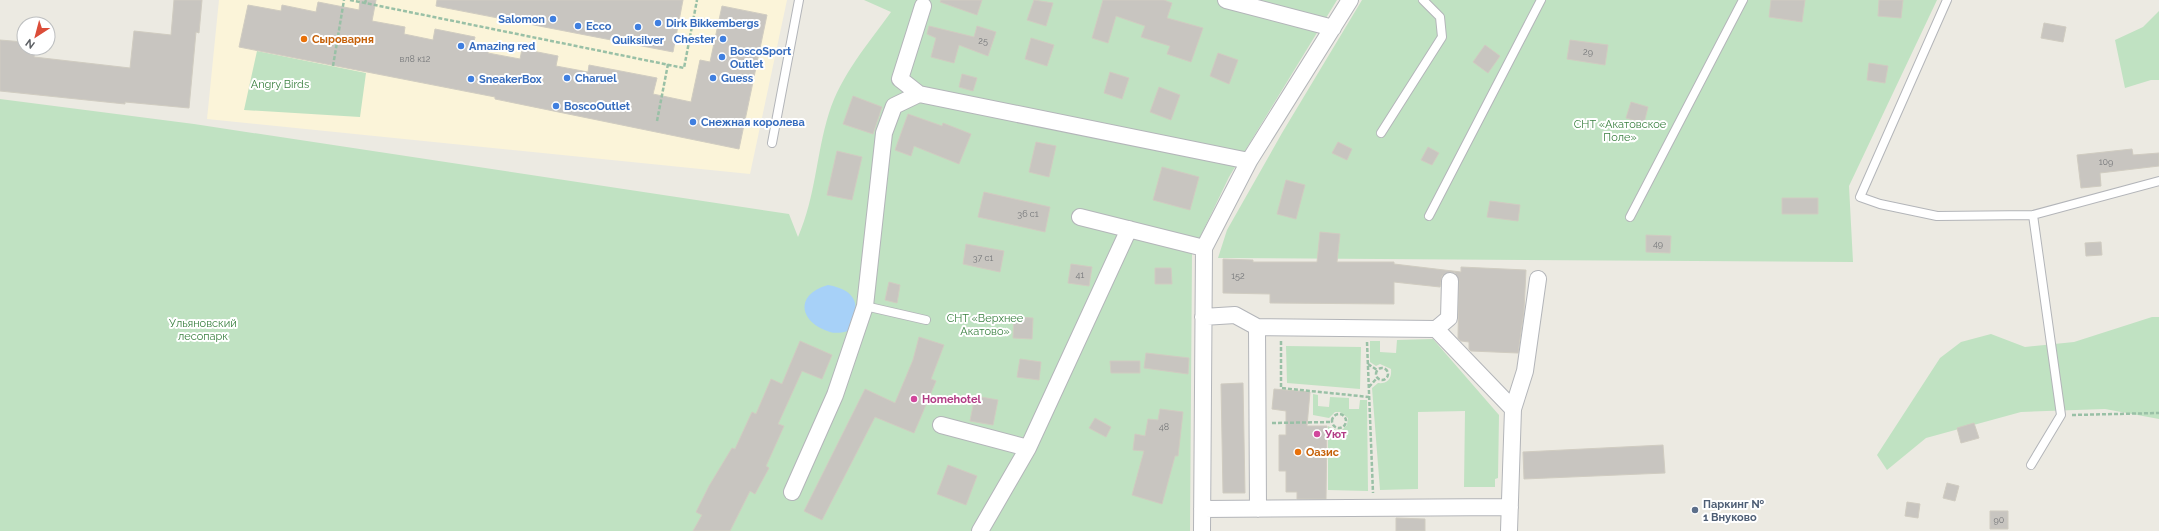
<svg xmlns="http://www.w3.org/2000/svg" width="2159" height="531" font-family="Raleway,sans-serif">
	<rect width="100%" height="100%" fill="#eceae2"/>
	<path fill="#fbf4d9" d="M219 0H787L750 174 207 119Z"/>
	<path fill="#c0e2c2" d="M864 0H1337L1229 177 1192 254 1190 531H0V99L194 124 789 214 798 237C816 196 816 154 829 113 841 75 868 44 891 12Z
		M1362 0H1937L1849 186 1853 262 1218 258 1227 230 1282 133Z
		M2159 11V80H2151L2125 88 2115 40 2143 27Z
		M257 51 366 73 360 117 244 110Z
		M2152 317H2159V419L2105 409 2021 412 1926 438 1887 470 1877 455 1940 358 1961 342 1991 334 2025 347 2074 342Z
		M1433 339 1499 415 1498 478 1495 479V487H1464L1465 411 1418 412V489L1380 490 1372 388 1378 383C1387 384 1392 379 1391 369L1380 364 1376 366 1370 362V341H1380V352L1396 353 1397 340Z
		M1286 346 1361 347 1360 389 1287 383Z
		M1313 394 1318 395V406L1329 407 1330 397 1349 398V409H1359L1360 400H1367L1368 491 1328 490V426L1340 432 1347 425 1348 418 1340 412H1335L1329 418 1313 415Z"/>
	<path fill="#a7d1f8" d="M828 285C857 290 862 306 849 331 844 332 836 334 830 332 800 323 793 295 828 285Z"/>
	<path fill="#c8c5c0" stroke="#d0ccc1" d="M174 0H202L199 33 196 32 189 108 125 102V104L0 91V40L24 42V48H35L34 57 130 68 134 31 171 35Z
		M360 0H376L372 21 405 27 404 34 433 40 435 29 475 37 473 47 488 50V53L520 59 522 49 558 56 556 66 588 72 589 65 657 78 653 94 691 102 700 60 710 62 722 6 767 15 739 149 495 99V97L239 47 248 5 281 11 282 5 316 12 318 2 359 10Z
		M437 0H683L673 52 436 6Z
		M941 0H982L977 15 940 2Z
		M1034 0 1053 3 1046 26 1027 20Z
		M1103 0H1164L1172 3 1167 18 1203 28 1191 62 1167 54 1170 46 1141 37 1145 26 1116 16 1108 43 1092 38Z
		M1771 0H1805L1802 22 1769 17Z
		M1879 0H1903L1901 18 1878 16Z
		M2044 23 2066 27 2063 42 2041 38Z
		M929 26 974 37 977 26 996 32 988 56 959 45 954 63 931 57 936 38 927 34Z
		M1031 38 1054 45 1047 66 1025 59Z
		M1570 40 1608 45 1605 65 1567 59Z
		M1485 45 1500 56 1488 73 1473 62Z
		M1218 53 1238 60 1229 84 1210 76Z
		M1869 63 1888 66 1885 83 1867 80Z
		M1110 72 1129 78 1122 99 1104 93Z
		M962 74 977 78 973 91 959 87Z
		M1159 87 1180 95 1171 120 1150 112Z
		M853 96 882 107 873 134 843 124Z
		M1631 102 1648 107 1644 123 1626 118Z
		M908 114 942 126 943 123 971 134 959 164 914 146 911 156 895 150Z
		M1036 142 1056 146 1049 177 1029 172Z
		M1338 142 1352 149 1347 160 1332 153Z
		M1428 147 1439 153 1432 165 1421 160Z
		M2132 149 2133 155 2159 153V166L2100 173 2101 186 2081 188 2077 155Z
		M837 151 862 157 852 200 827 195Z
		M1162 167 1199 177 1190 210 1153 200Z
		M1286 180 1305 185 1296 219 1277 214Z
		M984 192 1050 207 1045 232 978 217Z
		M1782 198H1818V214H1782Z
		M1490 201 1520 205 1518 221 1487 217Z
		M1320 232 1340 234 1337 262H1394V264L1461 272V267L1526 270 1524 311 1518 353 1471 351 1469 349V342L1461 341 1458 338 1459 281 1455 273 1451 272 1442 276 1440 287 1394 282V304L1270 303V294L1223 293V259L1253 260V262H1317Z
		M1646 235 1671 236 1670 253 1646 252Z
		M2101 242 2102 255 2086 256 2085 243Z
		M966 244 1004 251 1000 272 963 264Z
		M1071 264 1092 267 1089 286 1068 283Z
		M1155 268H1171L1172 284H1155Z
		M889 282 900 285 897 303 885 300Z
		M1014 317 1033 318 1032 339 1013 338Z
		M919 337 944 345 931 379 936 381 914 433 875 417 822 520 804 511 865 389 895 403 913 360Z
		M800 341 832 355 822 379 802 371 778 424 784 426 766 466 769 468 755 494 750 491 730 531H693L702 515 696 512 709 486 732 448 735 449 752 412 756 414 771 379 782 384Z
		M1146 353 1189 358 1188 374 1144 368Z
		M1020 359 1041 362 1039 380 1017 377Z
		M1110 361H1140V373H1111Z
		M1243 383 1245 493H1223L1221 384Z
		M1274 389 1310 392 1307 426H1327L1326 499H1297V492H1286V471H1279V435H1286V411L1272 409Z
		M975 396 998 400 993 425 970 421Z
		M1160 409 1183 412 1178 456H1175L1162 504 1132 495 1144 451 1133 450 1135 434 1145 436 1148 419 1158 420Z
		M1095 418 1111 427 1106 437 1089 428Z
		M1974 423 1979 438 1961 443 1957 428Z
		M1663 445 1665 473 1524 479 1523 452Z
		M948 465 977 476 966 505 937 494Z
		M1947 483 1959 486 1955 501 1943 498Z
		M1907 502 1920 504 1918 518 1905 516Z
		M1990 511H2008V529H1990Z
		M1396 518 1425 519V531H1396Z"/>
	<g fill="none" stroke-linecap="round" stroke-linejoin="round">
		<g stroke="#b3b5b9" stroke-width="10">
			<path id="service" d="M1947 0 1860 197 1880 204 1937 216 2033 215 2159 181
				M1381 133 1442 37 1440 17 1423 0
				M772 143 799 0
				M1429 216 1541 0
				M1630 217 1743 0
				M865 306 926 320
				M2031 465 2061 415 2033 215"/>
		</g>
		<g stroke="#b3b5b9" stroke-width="18">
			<path id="minor" d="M1226 0 1333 28
				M919 94 900 79 923 6
				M1080 217 1204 248
				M1203 317 1235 315 1257 327 1258 509
				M1257 327 1436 329 1513 409
				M1436 329 1449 318 1450 281
				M941 425 1028 448
				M792 492 835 395 865 306 884 133 894 106 919 94 1249 161
				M1202 509 1510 507
				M980 531 1028 448 1129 229
				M1202 531 1204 248 1249 161 1350 0
				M1509 531 1513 409 1525 371 1538 279"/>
		</g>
		<path stroke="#99c0a6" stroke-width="2.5" stroke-dasharray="4 2" stroke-linecap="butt" d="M350 0 365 3
			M366 0 365 3 684 68 697 0
			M333 66 344 0
			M657 121 668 64
			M1281 341V388L1369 397
			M1367 342 1373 493
			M1368 364 1377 370
			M1376 374a6 6 0 1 1 12 0a6 6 0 1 1-12 0Z
			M1369 387 1377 378
			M1332 421a7 7 0 1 1 14 0a7 7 0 1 1-14 0Z
			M2072 415 2159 413
			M1272 423 1332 422"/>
		<use href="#service" stroke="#fff" stroke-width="8"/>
		<use href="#minor" stroke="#fff" stroke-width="16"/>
	</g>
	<g fill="#3f7fe0" stroke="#fff" stroke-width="1.5">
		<circle cx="553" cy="19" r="4"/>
		<circle cx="658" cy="23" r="4"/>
		<circle cx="578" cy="26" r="4"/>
		<circle cx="638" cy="27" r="4"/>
		<circle cx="723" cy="39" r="4"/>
		<circle cx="461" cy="46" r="4"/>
		<circle cx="722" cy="57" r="4"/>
		<circle cx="567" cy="78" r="4"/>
		<circle cx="713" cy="78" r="4"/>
		<circle cx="471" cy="79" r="4"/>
		<circle cx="556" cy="106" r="4"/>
		<circle cx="693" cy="122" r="4"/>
	</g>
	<g fill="#e8710a" stroke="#fff" stroke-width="1.5">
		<circle cx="304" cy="39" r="4"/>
		<circle cx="1298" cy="452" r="4"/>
	</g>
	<g fill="#d1479c" stroke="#fff" stroke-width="1.5">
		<circle cx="914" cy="399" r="4"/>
		<circle cx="1317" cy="434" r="4"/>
	</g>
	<circle fill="#5c6f8a" stroke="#fff" stroke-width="1.5" cx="1695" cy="510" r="4"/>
	<g text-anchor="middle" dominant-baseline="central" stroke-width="4" stroke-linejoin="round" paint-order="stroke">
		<g font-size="9" fill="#76787a">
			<text x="983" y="41">25</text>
			<text x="1588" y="52">29</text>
			<text x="415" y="59">вл8 к12</text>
			<text x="2106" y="162">109</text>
			<text x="1028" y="214">36 с1</text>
			<text x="1658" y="244">49</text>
			<text x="983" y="258">37 с1</text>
			<text x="1080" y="275">41</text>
			<text x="1238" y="276">152</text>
			<text x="1164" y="427">48</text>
			<text x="1999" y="520">90</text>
		</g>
		<g font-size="11" font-weight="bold" fill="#366cbe" stroke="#fff" text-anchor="start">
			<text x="545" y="19" text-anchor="end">Salomon</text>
			<text x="666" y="23">Dirk Bikkembergs</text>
			<text x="586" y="26">Ecco</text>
			<text x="715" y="39" text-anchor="end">Chester</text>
			<text x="638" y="40" text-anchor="middle">Quiksilver</text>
			<text x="469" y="46">Amazing red</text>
			<text x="730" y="51">BoscoSport<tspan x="730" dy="13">Outlet</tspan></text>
			<text x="575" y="78">Charuel</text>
			<text x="721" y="78">Guess</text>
			<text x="479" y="79">SneakerBox</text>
			<text x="564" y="106">BoscoOutlet</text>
			<text x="701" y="122">Снежная королева</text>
		</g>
		<g font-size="11" font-weight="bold" fill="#c56008" stroke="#fff" text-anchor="start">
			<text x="312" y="39">Сыроварня</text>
			<text x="1306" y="452">Оазис</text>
		</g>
		<g font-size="11" fill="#3b8141" stroke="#fff">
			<text x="280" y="84">Angry Birds</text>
			<text x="1620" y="124">СНТ «Акатовское<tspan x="1620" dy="13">Поле»</tspan></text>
			<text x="985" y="318">СНТ «Верхнее<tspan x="985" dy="13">Акатово»</tspan></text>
			<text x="203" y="323">Ульяновский<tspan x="203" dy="13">лесопарк</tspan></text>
		</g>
		<g font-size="11" font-weight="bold" fill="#b23c85" stroke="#fff" text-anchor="start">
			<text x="922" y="399">Homehotel</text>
			<text x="1325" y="434">Уют</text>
		</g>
		<g font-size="11" font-weight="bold" fill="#4e5e75" stroke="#fff" text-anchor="start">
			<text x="1703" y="504">Паркинг №<tspan x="1703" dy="13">1 Внуково</tspan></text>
		</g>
	</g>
	<g transform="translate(36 36) rotate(216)"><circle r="19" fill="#ffffff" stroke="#bdbfc0"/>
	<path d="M0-3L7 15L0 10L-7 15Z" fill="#db4d39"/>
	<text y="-6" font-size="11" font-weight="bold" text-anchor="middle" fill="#5b5e62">N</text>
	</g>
</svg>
